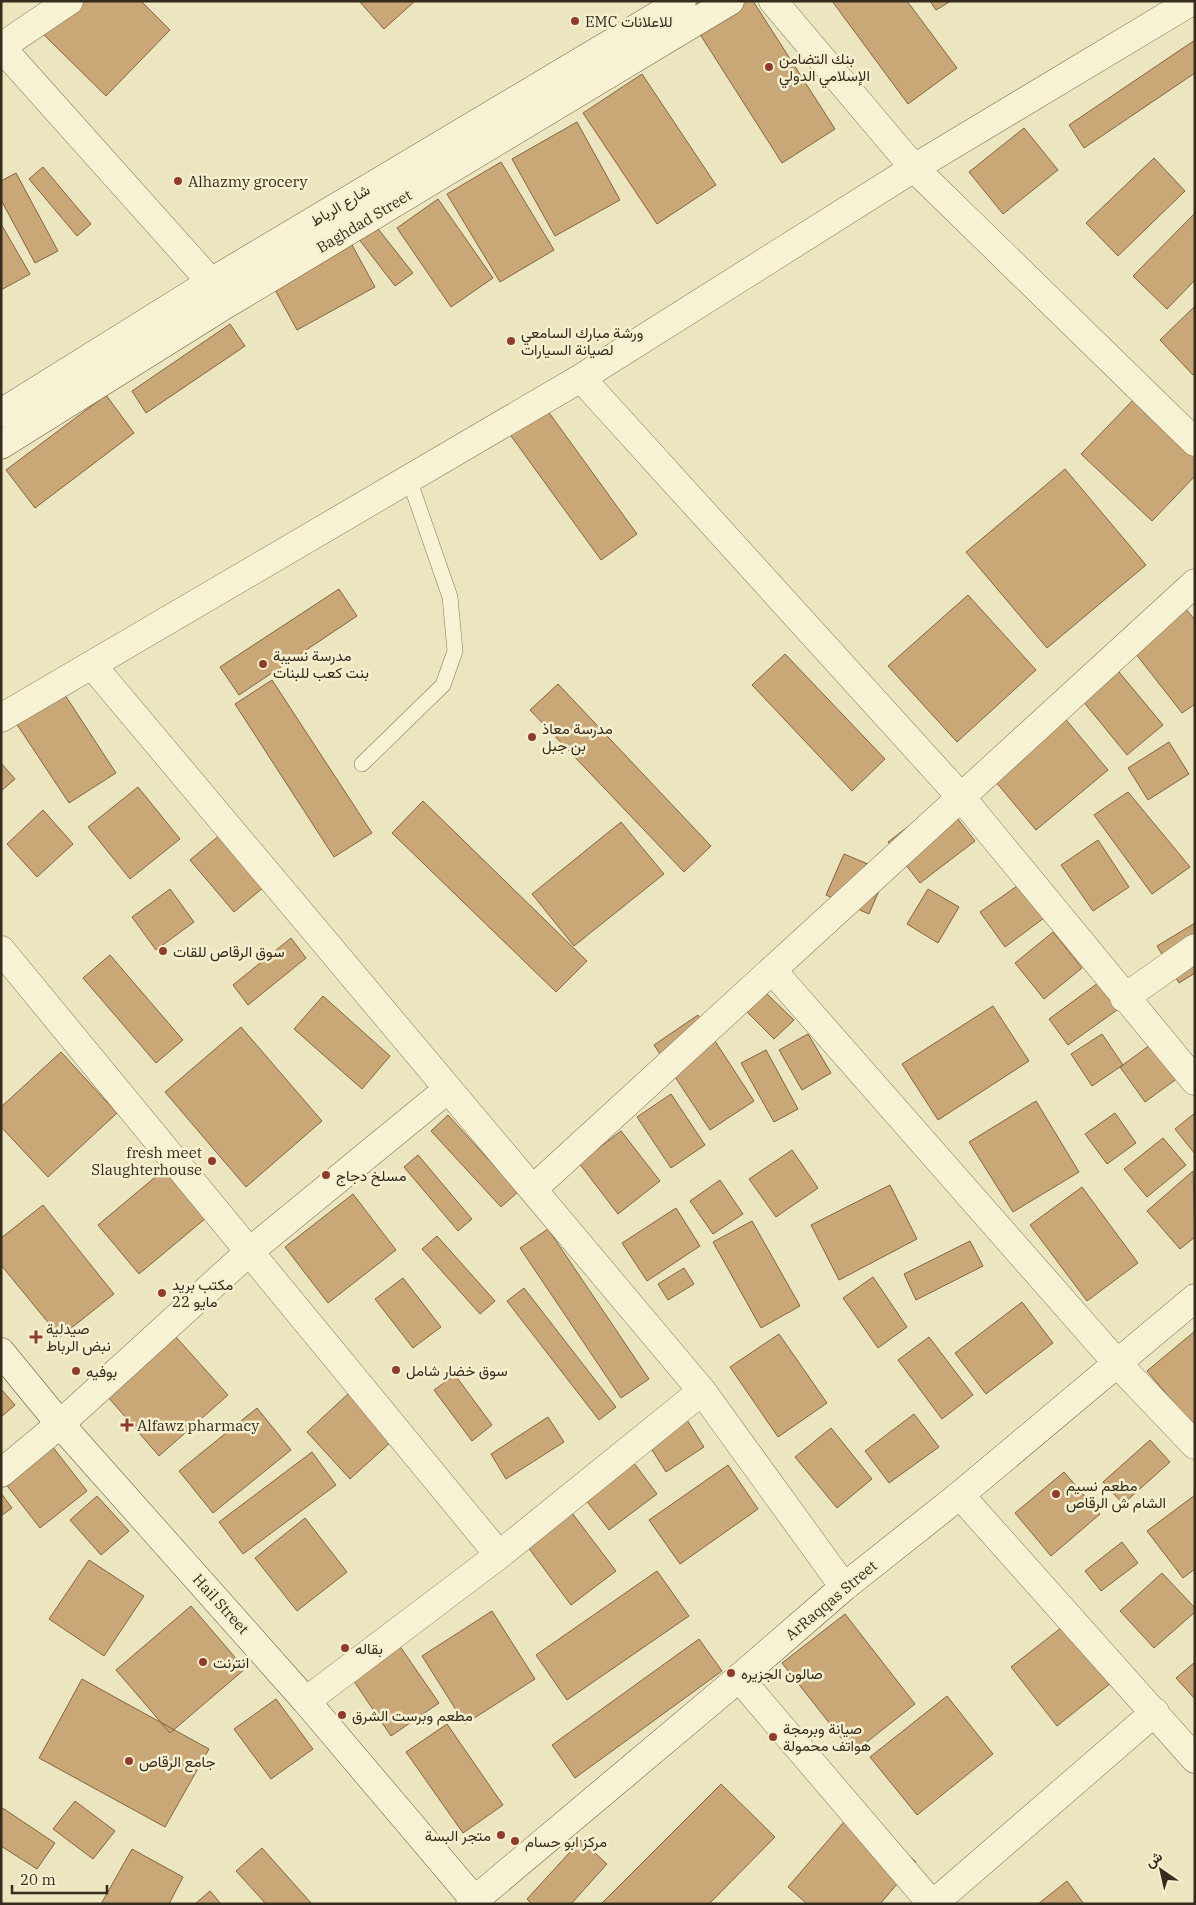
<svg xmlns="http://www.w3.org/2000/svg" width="1196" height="1905" font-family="'IBM Plex Serif',Vazirmatn,serif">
	<rect width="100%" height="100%" fill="#ece6c0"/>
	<path fill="#c9a777" stroke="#83653f" d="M66 1H141L170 30 106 96 38 29Z
		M359 1H415L384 29Z
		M690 1H753L835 129 782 163 682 6Z
		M832 1H907L957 68 908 104Z
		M930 1H951L936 10Z
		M1195 40V73L1084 148 1069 125Z
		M642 74 716 185 657 224 583 113Z
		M577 122 620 200 555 236 512 159Z
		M1024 128 1058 170 1003 214 969 172Z
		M1154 158 1185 191 1118 256 1086 223Z
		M501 162 554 250 500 282 447 194Z
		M43 167 91 224 77 236 29 179Z
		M16 173 58 251 35 263 1 200V181Z
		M438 199 493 278 451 307 397 228Z
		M1195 213V280L1167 309 1133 276Z
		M1 224 30 274 1 290Z
		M375 225 413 273 395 286 358 238Z
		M352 245 375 287 297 330 274 288Z
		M1195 306V374L1193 375 1160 340Z
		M230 324 245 346 146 413 132 391Z
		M106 395 134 433 35 508 6 470Z
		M1135 398 1195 455V476L1152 521 1081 454Z
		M542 403 637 534 601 560 506 429Z
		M1065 469 1146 565 1047 648 966 552Z
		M339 589 357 616 239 695 220 667Z
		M968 595 1036 670 957 742 888 666Z
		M1185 608 1195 620V704L1182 713 1132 649Z
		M785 654 885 759 852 791 752 685Z
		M1109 660 1163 725 1127 755 1073 689Z
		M272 680 372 833 334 857 235 704Z
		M558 684 711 846 684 872 530 710Z
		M63 692 116 773 69 803 16 723Z
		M1052 703 1108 770 1036 830 980 763Z
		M1169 742 1189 774 1148 800 1128 768Z
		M1 763 15 779 1 791Z
		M138 787 180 839 130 879 88 827Z
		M1128 792 1190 867 1152 894 1094 815Z
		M943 800 975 841 920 883 888 842Z
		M423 801 587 961 556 992 392 833Z
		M43 810 73 844 37 877 7 844Z
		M621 822 664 874 574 946 532 894Z
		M221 834 264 887 234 912 190 860Z
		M1098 840 1129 887 1093 911 1061 865Z
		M844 854 887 872 869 914 826 895Z
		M1020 884 1044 918 1005 947 980 912Z
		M170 889 194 922 156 950 132 917Z
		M928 889 959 907 938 943 907 924Z
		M1195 923V973L1179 983 1157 946Z
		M1053 932 1082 968 1044 999 1015 963Z
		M291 938 306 958 248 1005 233 985Z
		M110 955 183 1040 156 1063 83 978Z
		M1098 983 1117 1010 1068 1045 1049 1019Z
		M764 991 794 1020 774 1039 745 1010Z
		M323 996 390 1056 362 1089 294 1029Z
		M993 1006 1029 1061 938 1120 902 1064Z
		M698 1015 754 1101 710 1130 654 1045Z
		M241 1027 322 1121 246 1187 165 1092Z
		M808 1034 831 1073 802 1090 779 1050Z
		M1102 1034 1123 1065 1092 1086 1071 1054Z
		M1161 1037 1186 1072 1145 1102 1120 1067Z
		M766 1050 798 1109 774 1122 741 1063Z
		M61 1052 117 1113 48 1177 1 1127V1107Z
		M671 1094 705 1145 671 1168 637 1117Z
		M1036 1101 1079 1172 1013 1212 969 1142Z
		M1115 1113 1136 1143 1107 1164 1085 1134Z
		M1195 1113V1154L1175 1129Z
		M448 1115 518 1192 501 1207 431 1131Z
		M621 1131 660 1181 618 1214 579 1163Z
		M1163 1138 1186 1165 1147 1197 1124 1169Z
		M792 1150 818 1188 776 1217 749 1179Z
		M418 1155 472 1219 458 1231 404 1167Z
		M166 1168 206 1218 139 1274 98 1225Z
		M1193 1171 1195 1237 1180 1249 1147 1211Z
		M720 1180 743 1214 713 1234 690 1201Z
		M890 1185 917 1239 839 1280 811 1225Z
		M1082 1187 1138 1263 1087 1301 1030 1225Z
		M353 1194 396 1250 328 1303 285 1247Z
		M43 1205 114 1294 60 1337 1 1265V1238Z
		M676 1208 700 1246 647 1281 622 1243Z
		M752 1221 800 1306 761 1328 713 1242Z
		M548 1229 649 1379 621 1398 520 1248Z
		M437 1236 495 1301 480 1314 422 1249Z
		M970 1241 983 1266 916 1300 904 1274Z
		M684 1268 694 1284 668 1300 658 1284Z
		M873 1277 907 1327 878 1348 843 1298Z
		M403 1278 441 1327 413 1348 375 1299Z
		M524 1288 616 1407 599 1420 507 1301Z
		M1022 1302 1053 1343 986 1394 955 1353Z
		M1195 1331V1428L1147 1371Z
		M779 1334 827 1403 778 1437 730 1367Z
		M176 1337 228 1395 159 1456 108 1397Z
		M929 1337 973 1395 942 1419 898 1360Z
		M455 1375 492 1425 472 1441 434 1390Z
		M1 1389 15 1405 1 1417Z
		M349 1393 392 1441 350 1479 307 1432Z
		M257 1408 291 1450 213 1513 179 1471Z
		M914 1414 939 1447 889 1483 865 1451Z
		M548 1417 564 1442 506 1479 491 1454Z
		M685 1417 704 1447 666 1472 647 1442Z
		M831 1428 872 1479 837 1508 795 1457Z
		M1150 1440 1170 1462 1123 1504 1103 1482Z
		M52 1446 87 1491 40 1528 5 1483Z
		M312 1452 336 1485 243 1554 219 1522Z
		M631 1459 657 1494 609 1530 582 1495Z
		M728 1465 758 1509 680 1564 649 1520Z
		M1064 1472 1100 1514 1051 1556 1015 1513Z
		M1 1493 12 1508 1 1516Z
		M1195 1495V1569L1183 1578 1147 1531Z
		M97 1496 129 1531 101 1555 70 1520Z
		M569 1509 616 1571 571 1605 525 1543Z
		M305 1518 347 1572 297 1611 255 1558Z
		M1122 1542 1138 1563 1101 1591 1085 1571Z
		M89 1560 144 1596 104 1656 49 1619Z
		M657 1571 689 1616 567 1700 536 1655Z
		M1162 1573 1195 1608V1612L1154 1648 1120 1611Z
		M191 1606 245 1669 170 1733 116 1670Z
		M492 1611 535 1679 465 1724 422 1656Z
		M845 1614 915 1704 853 1753 782 1663Z
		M1066 1624 1111 1683 1057 1726 1011 1667Z
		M390 1632 439 1703 391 1736 343 1665Z
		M699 1639 722 1671 575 1778 552 1745Z
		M1195 1662V1699L1176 1678Z
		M82 1679 209 1749 165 1827 39 1758Z
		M947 1696 993 1754 917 1815 870 1757Z
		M276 1699 313 1749 271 1779 234 1729Z
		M447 1724 503 1805 463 1833 406 1752Z
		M721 1784 775 1837 709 1904H601Z
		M75 1801 115 1831 93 1859 53 1829Z
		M1 1807 55 1843 37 1869 1 1846Z
		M855 1809 916 1862 880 1904H807L788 1887Z
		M581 1840 607 1864 571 1904H532L527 1899Z
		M262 1848 312 1904H266L236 1871Z
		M132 1849 183 1877 169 1904H101Z
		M1067 1881 1084 1904H1038Z
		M210 1891 221 1904H195Z"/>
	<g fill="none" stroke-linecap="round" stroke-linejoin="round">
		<g stroke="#857759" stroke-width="16">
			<path id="lane" d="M362 764 443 685 455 651 450 597 409 479"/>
		</g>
		<g stroke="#857759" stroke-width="29">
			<path id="street" d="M773 1 914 168 1195 442
				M1 47 211 282
				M1 47 69 1
				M581 378 961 797 1195 1081
				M92 665 702 1391 844 1587
				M1 718 581 378 914 168 1192 1
				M1 950 499 1555
				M772 970 1117 1363 1195 1445
				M1124 998 1195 948
				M533 1189 1195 583
				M1 1473 60 1424 250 1251 448 1089
				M960 1495 1195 1759
				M739 1678 932 1904
				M306 1701 499 1555 702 1391
				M933 1904 1155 1712"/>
		</g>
		<g stroke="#66583c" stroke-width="29">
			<path id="secondary" d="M1 413 211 282 682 1
				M1 445 225 305 730 1
				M1 1352 60 1424 306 1701 478 1904
				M470 1904 739 1678 844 1587 960 1495 1195 1298"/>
		</g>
		<use href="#lane" stroke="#f7f2d3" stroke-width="15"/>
		<use href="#street" stroke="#f7f2d3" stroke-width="28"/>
		<use href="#secondary" stroke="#f7f2d3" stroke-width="28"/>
	</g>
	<g fill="#913b2b" stroke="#f4efcf" stroke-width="2">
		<circle cx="575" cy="21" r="5"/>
		<circle cx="769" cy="67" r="5"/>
		<circle cx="178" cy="181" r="5"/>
		<circle cx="511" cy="341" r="5"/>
		<circle cx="263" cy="664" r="5"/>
		<circle cx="532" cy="737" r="5"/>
		<circle cx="163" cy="951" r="5"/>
		<circle cx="212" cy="1161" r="5"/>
		<circle cx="326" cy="1175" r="5"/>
		<circle cx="162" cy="1293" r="5"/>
		<path d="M33.5 1329.5h5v5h5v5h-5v5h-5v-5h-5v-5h5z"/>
		<circle cx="396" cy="1370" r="5"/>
		<circle cx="76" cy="1371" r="5"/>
		<path d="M124.5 1417.5h5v5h5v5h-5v5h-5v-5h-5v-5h5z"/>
		<circle cx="1056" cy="1494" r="5"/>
		<circle cx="345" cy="1648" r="5"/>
		<circle cx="203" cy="1662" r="5"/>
		<circle cx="731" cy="1673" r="5"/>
		<circle cx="342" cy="1715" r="5"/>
		<circle cx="773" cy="1737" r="5"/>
		<circle cx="129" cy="1761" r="5"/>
		<circle cx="501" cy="1835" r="5"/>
		<circle cx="515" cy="1841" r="5"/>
	</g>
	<g text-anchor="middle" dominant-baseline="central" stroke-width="5" stroke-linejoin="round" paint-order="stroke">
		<g font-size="15" fill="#352c1d" stroke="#f4efcf" text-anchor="start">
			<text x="585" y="21">EMC للاعلانات</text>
			<text x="779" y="58">بنك التضامن<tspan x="779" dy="17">الإسلامي الدولي</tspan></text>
			<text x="188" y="181">Alhazmy grocery</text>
			<text x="521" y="332">ورشة مبارك السامعي<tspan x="521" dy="17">لصيانة السيارات</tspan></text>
			<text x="273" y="655">مدرسة نسيبة<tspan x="273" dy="17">بنت كعب للبنات</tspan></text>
			<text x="542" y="728">مدرسة معاذ<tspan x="542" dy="17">بن جبل</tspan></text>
			<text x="173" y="951">سوق الرقاص للقات</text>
			<text x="202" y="1152" text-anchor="end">fresh meet<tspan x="202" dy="17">Slaughterhouse</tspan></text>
			<text x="336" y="1175">مسلخ دجاج</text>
			<text x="172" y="1284">مكتب بريد<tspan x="172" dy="17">22 مايو</tspan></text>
			<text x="46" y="1328">صيدلية<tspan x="46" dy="17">نبض الرباط</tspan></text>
			<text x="406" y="1370">سوق خضار شامل</text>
			<text x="86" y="1371">بوفيه</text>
			<text x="137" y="1425">Alfawz pharmacy</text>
			<text x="1066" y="1485">مطعم نسيم<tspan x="1066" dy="17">الشام ش الرقاص</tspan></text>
			<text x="355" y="1648">بقاله</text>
			<text x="213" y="1662">انترنت</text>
			<text x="741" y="1673">صالون الجزيره</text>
			<text x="352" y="1715">مطعم وبرست الشرق</text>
			<text x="783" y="1728">صيانة وبرمجة<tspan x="783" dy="17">هواتف محمولة</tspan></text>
			<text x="139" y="1761">جامع الرقاص</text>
			<text x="491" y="1835" text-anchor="end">متجر البسة</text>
			<text x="525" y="1841">مركز ابو حسام</text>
		</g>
		<g font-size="15" fill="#352c1d" stroke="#f4efcf">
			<text transform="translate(340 205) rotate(-31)">شارع الرباط</text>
			<text transform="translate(364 221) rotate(-31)">Baghdad Street</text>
			<text transform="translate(831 1600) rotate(-40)">ArRaqqas Street</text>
			<text transform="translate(221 1604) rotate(48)">Hail Street</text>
		</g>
	</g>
	<rect width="1196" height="1905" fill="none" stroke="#352c1d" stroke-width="5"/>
	<g transform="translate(1161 1870) rotate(326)" stroke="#f4efcf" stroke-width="4" paint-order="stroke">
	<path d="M0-4L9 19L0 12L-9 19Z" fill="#352c1d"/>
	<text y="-8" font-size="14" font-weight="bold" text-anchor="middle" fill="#352c1d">ش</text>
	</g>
	<path d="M12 1885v8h95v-8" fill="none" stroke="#352c1d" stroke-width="2.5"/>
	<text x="20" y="1885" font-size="15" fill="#352c1d" stroke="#f4efcf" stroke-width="4" paint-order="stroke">20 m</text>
</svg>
